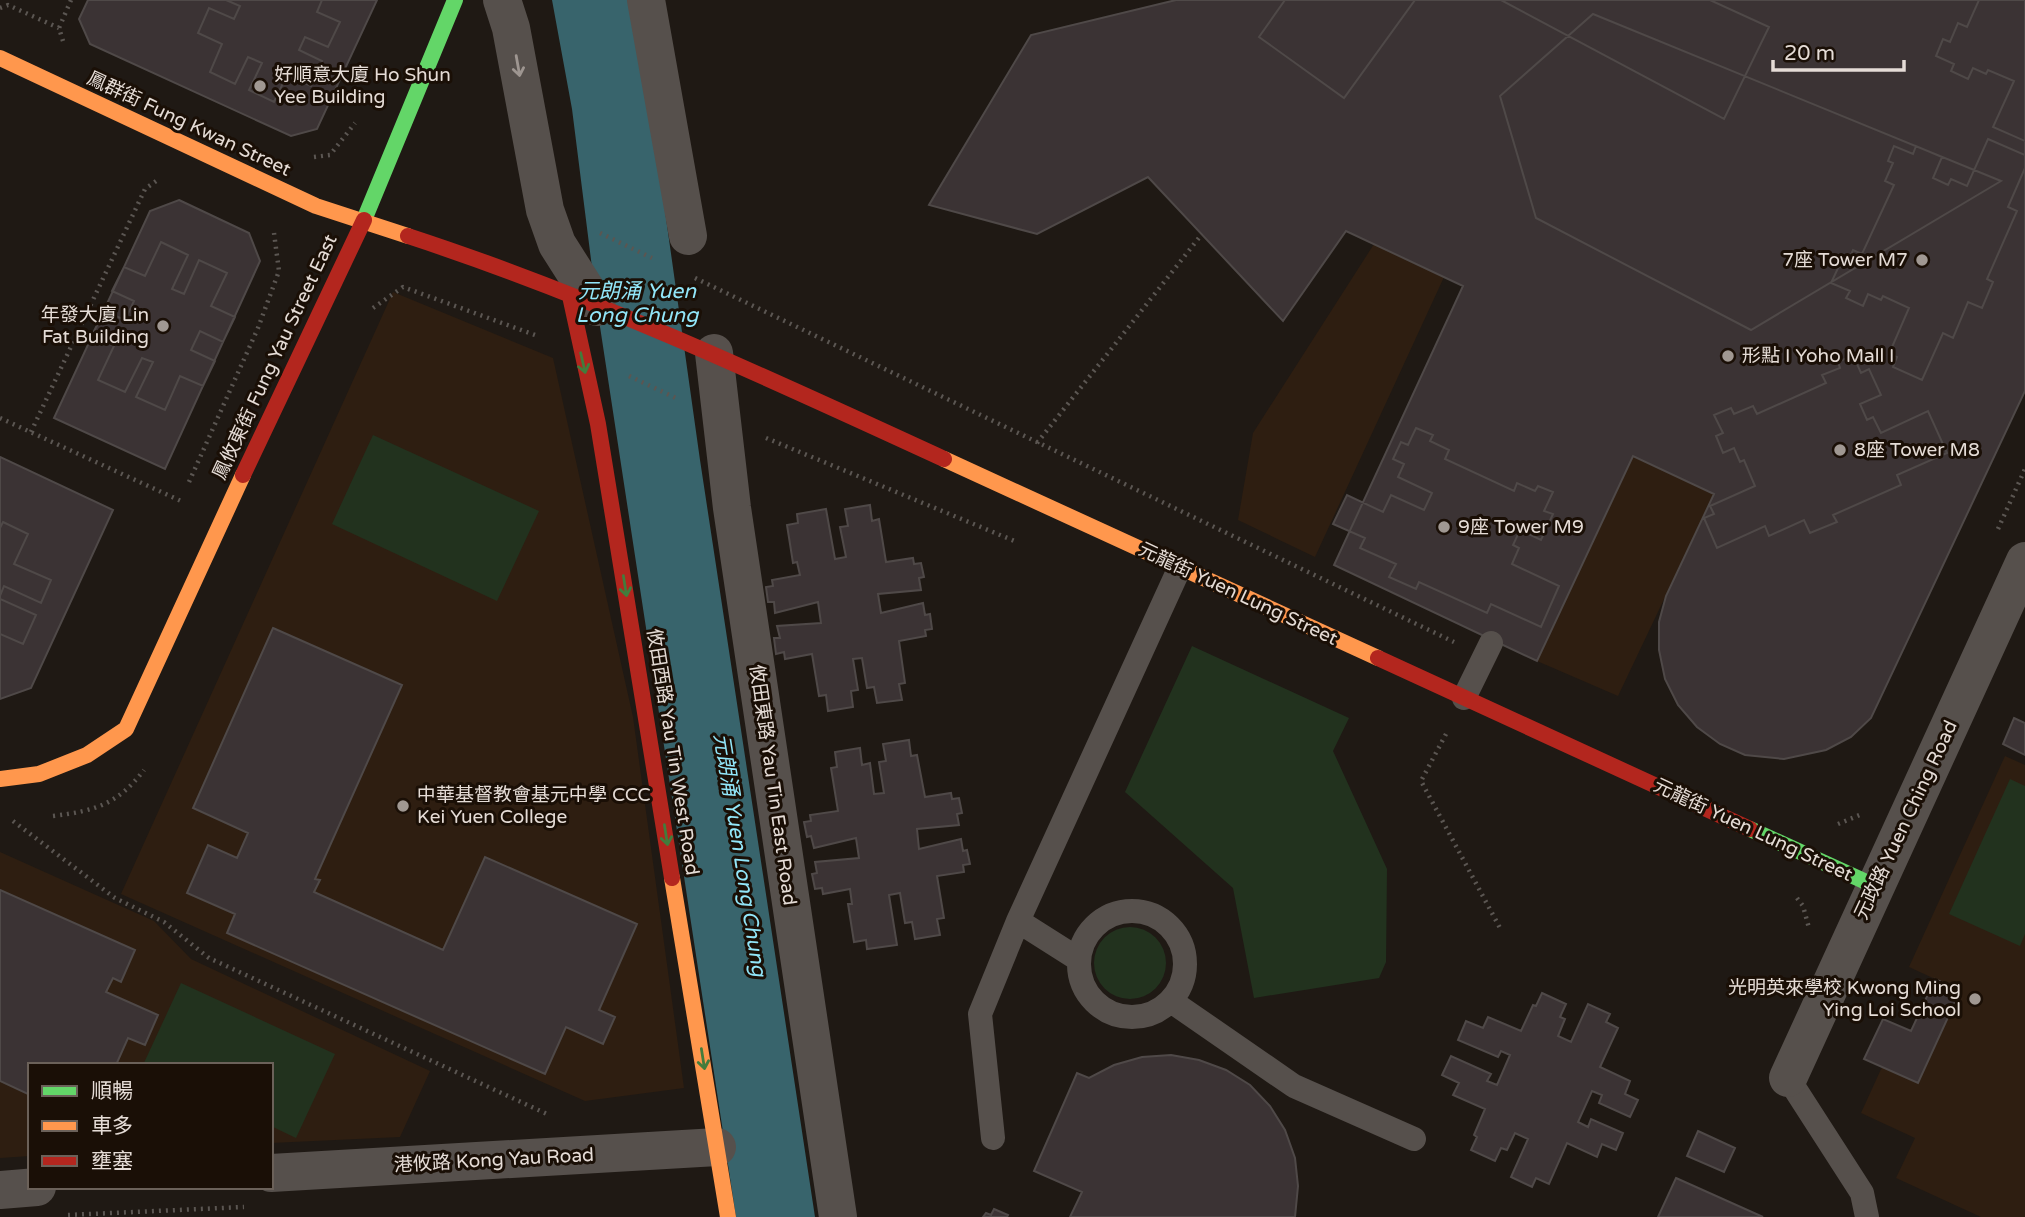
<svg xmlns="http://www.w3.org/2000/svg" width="2025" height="1217" font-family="'Varela Round','Noto Sans TC',sans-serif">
	<rect width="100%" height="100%" fill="#1f1914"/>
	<path fill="#2e1e11" d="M1374 244 1444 277 1315 557 1238 520 1253 433Z
		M393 292 553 358 633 717 684 1088 585 1101 121 894Z
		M1633 456 1714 494 1618 696 1537 661Z
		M2005 756 2025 765V1217H1981L1896 1178 1915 1138 1861 1113 1882 1067 1864 1059 1883 1019 1911 1031 1935 979 1909 967Z
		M0 852 154 921 191 959 430 1071 400 1137 271 1143V1065H30V1156L0 1158Z"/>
	<path fill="#22321e" d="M373 435 539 511 497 601 332 524Z
		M1192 646 1349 718 1333 751 1387 869 1386 962 1379 978 1254 998 1233 888 1125 792Z
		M2010 779 2025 786V934L2020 946 1949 914Z
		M1094 963a36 36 0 1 1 72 0a36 36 0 1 1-72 0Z
		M181 983 335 1054 296 1138 271 1126V1065H143Z"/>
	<path fill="#38646c" d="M552 0H631L649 97 700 460 815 1217H736L597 307 572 109Z"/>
	<path fill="#3b3334" stroke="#4f4948" stroke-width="2" d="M88 0H377L317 129 291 136 90 44 79 19Z
		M226 0H322L317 12 340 22 328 47 305 37 299 50 322 61 311 86 287 75 274 102 249 90 262 63 248 57 235 84 210 72 222 44 198 33 209 8 234 19 240 6Z
		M1176 0H2025V391L1871 718 1851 737 1826 750 1784 759 1745 755 1720 744 1697 727 1678 705 1665 679 1659 650V622L1666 596 1714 494 1633 456 1537 661 1334 565 1463 286 1346 231 1283 321 1148 177 1037 234 929 205 1031 35Z
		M1285 0H1415L1344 98 1259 37Z
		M1501 0H1710L1769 27 1724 119Z
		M1979 0H2025V141L1993 127 2014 81 1988 70 1986 74 1973 68 1968 79 1951 71 1954 64 1936 56 1943 39 1950 42 1958 23 1967 27Z
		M1593 14 2001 181 1751 330 1536 218 1500 96Z
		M1988 139 2025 155V168L2008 207 2017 211 1987 279 1993 282 1982 308 1968 302 1953 338 1943 333 1922 380 1893 367 1897 357 1889 354 1909 308 1883 296 1881 300 1868 294 1863 306 1846 298 1850 291 1831 283 1839 266 1845 268 1853 250 1862 254 1894 185 1885 181 1893 163 1888 161 1894 146 1913 154 1916 146 1942 157 1933 178 1948 185 1951 179 1967 186Z
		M179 200 249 233 260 261 165 469 54 418 150 211Z
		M161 242 188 255 172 289 184 294 199 260 227 273 211 306 235 317 223 342 200 331 191 350 215 361 203 386 180 376 165 410 136 397 153 362 142 358 125 392 98 380 114 346 92 335 104 311 125 320 134 301 112 291 124 267 145 276Z
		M1853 355 1861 373 1869 369 1881 395 1860 404 1867 420 1873 417 1881 433 1928 411 1947 453 1897 475 1901 485 1833 515 1837 522 1810 533 1804 520 1769 536 1765 526 1717 548 1704 518 1714 514 1710 506 1755 486 1744 460 1740 462 1734 448 1723 453 1716 436 1723 433 1714 415 1731 408 1734 414 1753 406 1757 414 1826 383 1822 375 1840 368 1838 362Z
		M1416 428 1433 435 1430 441 1449 450 1445 459 1514 491 1517 483 1535 491 1538 486 1553 492 1544 511 1553 514 1541 540 1520 530 1513 545 1519 548 1512 564 1559 586 1541 627 1491 604 1487 613 1419 582 1416 589 1389 577 1396 564 1360 548 1365 538 1333 524 1347 495 1383 512 1391 495 1424 510 1432 493 1398 477 1404 464 1393 459 1401 442 1408 445Z
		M0 457 113 510 31 688 0 699Z
		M870 505 872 521 879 519 886 562 913 558 914 564 921 563 924 577 919 578 921 590 878 594 881 613 923 603 925 615 930 614 932 629 925 630 926 636 899 641 905 683 899 684 902 700 877 703 874 687 867 688 862 658 853 659 858 690 851 691 853 707 828 711 826 695 819 696 812 654 785 659 784 652 776 654 774 638H780L777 626 821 623 818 602 775 613 774 602H768L766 587 773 586 772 580 800 575 797 562 793 563 787 525 798 523 797 514 826 509 835 559 846 557 840 527 848 526 845 509Z
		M3 522 28 534 14 564 51 580 41 603 4 586 0 596V528Z
		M0 599 36 615 23 644 0 634Z
		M273 628 402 685 315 879 320 880 314 892 443 950 485 857 637 924 599 1010 615 1017 603 1044 566 1027 545 1074 227 933 235 914 187 893 208 845 237 858 248 833 193 808Z
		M2014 718 2025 723V755L2003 744Z
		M909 740 911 756 917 755 925 797 951 793 952 799 959 798 962 813 957 814 959 825 917 829 919 849 961 839 963 851 967 850 970 864 963 865 964 872 937 876 944 918 937 919 940 935 915 939 912 922 905 923 900 893 889 895 897 945 867 949 866 940 854 942 848 904H852L850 889 823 894 822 888 815 889 812 874 817 873 815 862 859 858 856 838 814 848 811 836 807 837 804 822 811 821 810 815 838 811 831 768 837 767 835 752 860 748 862 765 870 763 874 794 884 793 879 762 886 761 883 744Z
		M0 890 135 950 121 982 113 978 106 992 158 1015 145 1045 128 1038 116 1065H30V1095L0 1081Z
		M1935 979 1960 991 1918 1083 1864 1059 1883 1019 1911 1031Z
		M1542 993 1566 1004 1560 1017 1565 1019 1558 1036 1571 1042 1588 1004 1610 1014 1606 1022 1618 1028 1600 1067 1630 1081 1625 1094 1638 1100 1630 1117 1599 1103 1602 1095 1592 1091 1578 1122 1588 1127 1591 1119 1623 1133 1616 1150 1602 1144 1597 1157 1567 1143 1549 1184 1536 1178 1532 1187 1511 1177 1528 1139 1515 1133 1507 1150 1501 1148 1495 1161 1471 1150 1477 1137 1474 1135 1485 1109 1453 1095 1459 1083 1442 1075 1451 1056 1491 1074 1487 1081 1497 1085 1510 1055 1501 1051 1498 1057 1458 1040 1466 1021 1483 1028 1488 1017 1521 1031 1533 1005 1536 1006Z
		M1171 1055 1199 1060 1226 1070 1250 1085 1270 1106 1285 1130 1295 1158 1298 1186 1295 1217H1070L1082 1192 1034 1171 1077 1073 1089 1078 1114 1065 1142 1057Z
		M1698 1131 1735 1148 1724 1172 1687 1156Z
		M1676 1178 1763 1217H1658Z
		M994 1209 1008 1215 1007 1217H983L986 1213 991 1215Z"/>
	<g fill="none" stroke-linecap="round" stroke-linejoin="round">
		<path stroke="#5b5652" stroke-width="4.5" stroke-dasharray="2 5" stroke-linecap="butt" d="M0 8 8 5 59 28
			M63 41 59 28 71 0
			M314 157 330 155 355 123
			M600 233 652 258
			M695 278 1454 642
			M373 308 403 287 535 335
			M629 376 678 399
			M0 418 181 501
			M31 432 145 189 159 179
			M766 438 1017 542
			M1037 443 1202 234
			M189 482 258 328 279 271 274 233
			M1998 529 2025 469
			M1446 734 1421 781 1500 928
			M53 816C95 811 118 804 144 770
			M13 821 115 898 164 922 209 958 547 1114
			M1838 824 1862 814
			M1797 898 1803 906 1809 928
			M68 1215 244 1207"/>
		<path stroke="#56504c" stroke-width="24" d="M1464 698 1491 643
			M1079 964a53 53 0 1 1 106 0a53 53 0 1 1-106 0Z
			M1018 921 1078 959
			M1171 1001 1294 1086 1414 1139
			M1788 1078 1862 1193 1867 1217
			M993 1138 980 1014 1018 921 1180 567"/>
		<path stroke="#56504c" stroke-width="38" d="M502 0 511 28 545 210 557 244 597 307
			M646 0 688 236
			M714 353 732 508 838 1217
			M1788 1078 2025 561
			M271 1173 717 1147
			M0 1190 37 1187"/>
		<path stroke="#63d668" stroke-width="16" d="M364 220 455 0
			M1750 829 1875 886"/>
		<path stroke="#ff974d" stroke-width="16" d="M0 58 316 206 408 236
			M944 459 1378 658
			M0 779 39 774 87 755 126 729 243 475
			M672 878 728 1217"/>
		<path stroke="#b3261e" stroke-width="16" d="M408 236C592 296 768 378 944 459
			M570 296 598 424 672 878
			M243 475 364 220
			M1378 658 1750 829"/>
	</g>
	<defs><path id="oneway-shaft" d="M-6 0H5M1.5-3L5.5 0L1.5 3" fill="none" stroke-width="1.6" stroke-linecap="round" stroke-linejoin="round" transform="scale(1.75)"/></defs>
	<use stroke="#9e9691" href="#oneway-shaft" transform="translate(518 66) rotate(80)"/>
	<g stroke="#427c3c">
		<use href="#oneway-shaft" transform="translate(583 363) rotate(77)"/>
		<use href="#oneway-shaft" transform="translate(625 586) rotate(81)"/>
		<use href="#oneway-shaft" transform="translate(666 835) rotate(81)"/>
		<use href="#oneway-shaft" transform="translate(703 1059) rotate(81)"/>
	</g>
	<g fill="#a09892" stroke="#1a0f06" stroke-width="2.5">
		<circle cx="260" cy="86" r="7"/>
		<circle cx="1922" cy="260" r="7"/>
		<circle cx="163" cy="326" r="7"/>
		<circle cx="1728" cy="356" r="7"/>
		<circle cx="1840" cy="450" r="7"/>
		<circle cx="1444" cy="527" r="7"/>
		<circle cx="403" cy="806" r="7"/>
		<circle cx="1975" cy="999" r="7"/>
	</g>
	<g text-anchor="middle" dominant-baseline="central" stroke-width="6" stroke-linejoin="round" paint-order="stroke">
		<g font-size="19" fill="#e5dcd6" stroke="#1a0f06" text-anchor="start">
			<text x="274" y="75">好順意大廈 Ho Shun<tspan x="274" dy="22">Yee Building</tspan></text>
			<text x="1908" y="260" text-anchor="end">7座 Tower M7</text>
			<text x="149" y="315" text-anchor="end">年發大廈 Lin<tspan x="149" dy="22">Fat Building</tspan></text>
			<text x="1742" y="356">形點 I Yoho Mall I</text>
			<text x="1854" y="450">8座 Tower M8</text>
			<text x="1458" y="527">9座 Tower M9</text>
			<text x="417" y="795">中華基督教會基元中學 CCC<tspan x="417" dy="22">Kei Yuen College</tspan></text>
			<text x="1961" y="988" text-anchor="end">光明英來學校 Kwong Ming<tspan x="1961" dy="22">Ying Loi School</tspan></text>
		</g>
		<g font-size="19" fill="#e5dcd6" stroke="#1a0f06">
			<text transform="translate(189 124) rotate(25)">鳳群街 Fung Kwan Street</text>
			<text transform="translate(275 357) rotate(-65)">鳳攸東街 Fung Yau Street East</text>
			<text transform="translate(1238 594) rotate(25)">元龍街 Yuen Lung Street</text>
			<text transform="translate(673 752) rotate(81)">攸田西路 Yau Tin West Road</text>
			<text transform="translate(773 785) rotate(82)">攸田東路 Yau Tin East Road</text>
			<text transform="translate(1906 820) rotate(-65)">元政路 Yuen Ching Road</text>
			<text transform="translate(1753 830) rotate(25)">元龍街 Yuen Lung Street</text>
			<text transform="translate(494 1160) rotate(-3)">港攸路 Kong Yau Road</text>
		</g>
		<g font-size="21" font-style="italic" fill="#92e6f9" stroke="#1a0f06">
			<text x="637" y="291">元朗涌 Yuen<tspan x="637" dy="24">Long Chung</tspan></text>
			<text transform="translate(740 855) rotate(81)">元朗涌 Yuen Long Chung</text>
		</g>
	</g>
	<rect x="28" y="1063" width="245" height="126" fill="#1a0f06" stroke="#6b6159" stroke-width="2"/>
	<rect x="42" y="1086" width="35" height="10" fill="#63d668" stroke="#6b6159" stroke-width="2"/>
	<text x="91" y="1098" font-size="21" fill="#e5dcd6">順暢</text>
	<rect x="42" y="1121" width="35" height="10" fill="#ff974d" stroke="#6b6159" stroke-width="2"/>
	<text x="91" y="1133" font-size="21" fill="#e5dcd6">車多</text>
	<rect x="42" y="1156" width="35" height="10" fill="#b3261e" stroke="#6b6159" stroke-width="2"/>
	<text x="91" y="1168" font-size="21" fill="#e5dcd6">壅塞</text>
	<path d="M1773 60v10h131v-10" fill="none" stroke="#e5dcd6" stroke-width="3.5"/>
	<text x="1784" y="60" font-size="21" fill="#e5dcd6" stroke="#1a0f06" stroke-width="5" paint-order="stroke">20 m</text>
</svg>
